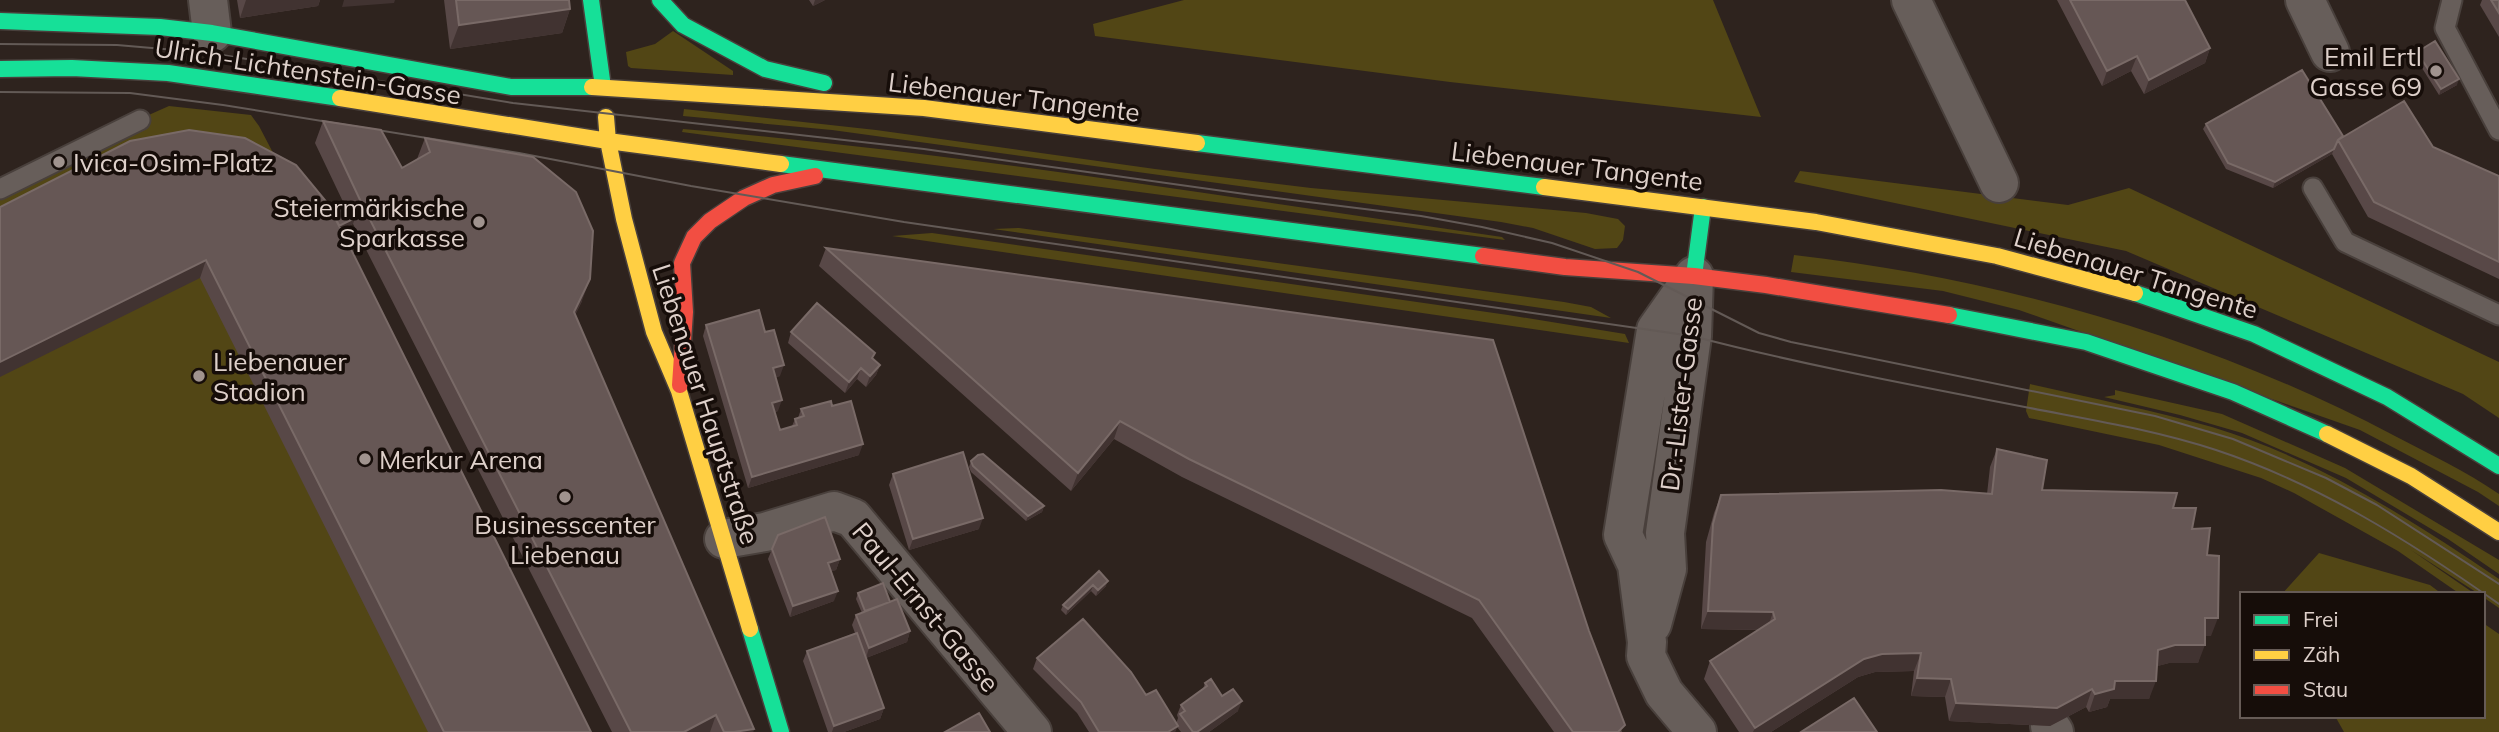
<svg xmlns="http://www.w3.org/2000/svg" width="2499" height="732" font-family="Mulish,sans-serif">
	<rect width="100%" height="100%" fill="#2e231e"/>
	<path fill="#524615" d="M1184 0H1713L1761 117 1450 82 1095 36 1093 24Z
		M673 31 733 71V75L631 68 628 66 626 52 655 44Z
		M169 106 251 115 259 126 576 732H0V181Z
		M684 109 876 130 1155 169 1311 188 1586 213 1618 219 1625 226 1623 240 1617 248 1595 249 1533 228 1501 222 832 130 683 116Z
		M683 129C957 152 1230 198 1502 237L1505 240 682 132Z
		M1800 171 2068 205 2129 188 2499 362V418L2463 394 2126 251 1794 182Z
		M1019 228 1564 302 1591 307 1611 318 993 229Z
		M932 233 1508 315 1625 334 1629 343 892 236Z
		M1794 255C2002 279 2207 337 2393 435 2429 454 2466 471 2499 494V506L2478 492 2360 430 2019 310 1943 291 1791 272Z
		M2030 384C2090 398 2152 410 2212 427 2316 458 2410 519 2499 579V608L2483 597V594H2479L2411 550 2475 594H2460L2398 551 2294 493 2261 478 2159 445 2029 418 2026 411Z
		M2115 390 2222 414 2345 468 2499 560V574L2448 539 2346 478 2242 433 2180 415 2104 397 2115 395Z
		M2319 553 2430 585 2442 594H2282Z
		M2483 623 2499 634V732H2344L2335 716H2483Z"/>
	<g fill="none" stroke-linecap="round" stroke-linejoin="round">
		<g stroke="#49403c" stroke-width="23">
			<path id="lane" d="M2452 0 2445 28 2499 130
				M2313 188 2345 242 2499 315
				M0 189 140 120"/>
		</g>
		<g stroke="#49403c" stroke-width="42">
			<path id="street" d="M208 0 212 33
				M1911 0 1999 183
				M2305 0 2330 52
				M1694 276 1656 330 1623 535 1637 565 1647 642 1646 656 1664 693 1697 732
				M724 539 765 532 834 511 853 518 1032 732
				M1652 624 1667 569 1665 533 1692 336 1694 276
				M2050 726 2054 732"/>
		</g>
		<g stroke="#49403c" stroke-width="19">
			<path id="fast" d="M591 0 603 87
				M660 0 683 25 765 69 824 83
				M0 21 160 27 212 33 511 87H592
				M0 69 72 68 168 73 340 98
				M1197 143 1544 187
				M781 164 1483 256
				M1694 276 1703 207
				M2135 293 2254 334 2387 397 2499 466
				M1949 315 2086 342 2233 392 2327 434
				M750 629 781 732"/>
		</g>
		<g stroke="#49403c" stroke-width="19">
			<path id="slow" d="M592 87 924 108 1197 143
				M340 98 608 141 781 164
				M606 117 608 141 624 219 654 332 679 391 750 629
				M1544 187 1816 222 1997 256 2135 293
				M2327 434 2411 476 2499 532"/>
		</g>
		<g stroke="#49403c" stroke-width="19">
			<path id="jam" d="M1483 256 1565 267 1694 276 1766 285 1949 315
				M680 385 685 312 682 263 694 237 710 221 744 198 773 185 815 176"/>
		</g>
		<use href="#lane" stroke="#675e5a" stroke-width="19"/>
		<use href="#street" stroke="#675e5a" stroke-width="38"/>
		<use href="#fast" stroke="#16e098" stroke-width="16"/>
		<use href="#slow" stroke="#ffcf43" stroke-width="16"/>
		<use href="#jam" stroke="#f24e42" stroke-width="16"/>
		<path stroke="#635a56" stroke-width="2" d="M0 44 117 45 210 53 513 103 924 149 1252 195 1421 216 1482 227 1552 243 1638 272 1759 333 1791 342 2155 416 2233 439 2326 478 2377 505 2499 584
			M0 92 130 93 223 105 519 153 691 186 904 222 1692 336C1803 365 1917 386 2030 408 2092 420 2155 430 2216 450 2319 484 2411 542 2499 604"/>
	</g>
	<path fill="#584847" d="M237 0H320L318 6 240 18Z
		M444 0H569L570 9 562 33 450 49Z
		M809 0H825L813 6Z
		M2057 0H2185L2210 48 2205 63 2144 94 2131 71 2102 86Z
		M2482 0H2499V37L2480 5Z
		M2417 52 2457 85 2439 95 2415 57Z
		M323 121 402 168 417 159 425 138 582 301 575 315 754 729 753 732H612L353 224 341 229 591 732H428L200 278 0 207 333 214 346 208 315 143Z
		M2206 124 2343 136 2433 147 2499 176V279L2368 217 2332 154 2273 188 2226 169 2203 129Z
		M826 248 1493 340 1622 732H1554L1472 618 1182 477 1114 439 1071 491 819 266Z
		M706 325 765 332 780 376 776 377 778 411 775 412 780 430 792 426 795 419 798 418 801 409 832 406 859 455 748 488 703 336Z
		M791 332 873 359 880 365 876 375 866 387 857 379 845 393 788 343Z
		M1997 449 2042 490 2173 508 2192 529 2207 555 2211 636H2205L2198 663H2169L2157 666 2149 699H2110L2107 707 2089 712 2086 707 2050 726 1949 721 1945 697 1911 696 1914 671 1875 672 1858 677 1771 732H1739L1704 679 1710 661 1759 630 1701 629 1706 542 1714 513 1721 495 1987 494 1990 467Z
		M971 461 1044 506 1042 512 1026 521 971 472 969 467Z
		M893 474 979 529 909 550 889 485Z
		M772 549 840 559 836 570 831 571 834 601 790 617 768 559Z
		M1099 571 1106 586 1096 596 1091 591 1066 615 1061 610 1063 605Z
		M858 593 890 602 910 631 907 642 866 658 884 708 880 719 844 732H828L803 661 807 651 855 633 852 625 856 615 862 613 856 599Z
		M1037 658 1146 695 1176 724 1178 718 1177 715 1181 705 1203 689 1205 683 1238 711 1209 732H1181L1177 727 1175 732H1089L1077 713 1033 669Z"/>
	<path fill="#413331" d="M246 0H320L318 6 240 18Z
		M344 0H395L394 3 342 7Z
		M815 0H825L813 6Z
		M570 9 562 33 450 49 459 25Z
		M2210 48 2205 63 2144 94 2149 80Z
		M2137 56 2131 71 2102 86 2107 71Z
		M2459 79 2457 85 2439 95 2441 89Z
		M2334 149 2332 154 2273 188 2275 182Z
		M355 218 353 224 329 235 331 229Z
		M206 260 200 278 0 377V362Z
		M590 279 582 301 566 333 574 312Z
		M784 365 780 376 769 379 773 368Z
		M880 365 876 375 866 387 870 376Z
		M861 368 857 379 845 393 849 382Z
		M782 400 778 411 768 414 772 403Z
		M1120 421 1114 439 1071 491 1078 473Z
		M863 444 859 455 748 488 752 477Z
		M1044 506 1042 512 1026 521 1028 516Z
		M983 518 979 529 909 550 913 539Z
		M840 559 836 570 824 574 828 563Z
		M1108 581 1106 586 1096 596 1098 590Z
		M1093 585 1091 591 1066 615 1068 609Z
		M838 591 834 601 790 617 793 606Z
		M1708 611 1773 612 1767 630 1701 629Z
		M2205 618H2218L2211 636H2199Z
		M910 631 907 642 866 658 869 648Z
		M2175 645H2205L2198 663H2169L2151 668 2158 650Z
		M1921 653 1914 671 1875 672 1858 677 1771 732H1753L1755 728 1864 659 1882 654Z
		M1917 678 1951 679 1945 697 1911 696Z
		M2115 681H2156L2149 699H2110L2107 707 2089 712 2095 694Z
		M2092 689 2086 707 2050 726 1949 721 1956 703Z
		M1242 701 1238 711 1209 732H1197Z
		M884 708 880 719 844 732H832L834 726Z
		M716 715 710 732H684Z
		M1178 726 1175 732H1168Z
		M754 729 753 732H734Z"/>
	<path fill="#665755" stroke="#796a67" stroke-width="2" d="M456 0H569L570 9 459 25Z
		M2070 0H2185L2210 48 2149 80 2137 56 2107 71Z
		M2491 0H2499V13Z
		M2435 41 2459 79 2441 89 2417 52Z
		M2302 70 2343 136 2338 140 2334 149 2275 182 2228 163 2206 124Z
		M2404 101 2433 147 2499 176V262L2374 202 2338 140Z
		M323 121 381 130 402 168 430 152 425 138 533 157 576 192 593 231 590 279 574 312 754 729 734 732H724L716 715 684 732H631L361 202Z
		M189 130 245 138 296 165 329 205 591 732H444L206 260 0 362V207L130 141Z
		M350 206 355 218 339 226 333 214Z
		M826 248 1493 340 1589 631 1625 725 1618 732H1573L1479 600 1189 459 1120 421 1078 473Z
		M817 303 875 353 872 358 880 365 870 376 861 368 849 382 791 332Z
		M759 310 765 332 774 330 784 365 773 368 782 400 772 403 780 430 797 425 795 419 804 416 801 409 831 401 832 406 851 401 863 444 752 477 706 325Z
		M1997 449 2047 460 2042 490 2177 493 2173 508H2196L2192 529 2210 528 2207 555 2219 556 2218 618H2205V645H2175L2158 650 2156 681H2115L2114 689 2095 694 2092 689 2057 708 1956 703 1951 679 1917 678 1921 653 1882 654 1864 659 1755 728 1710 661 1775 619 1773 612 1708 611 1713 524 1721 495 1941 490 1992 494Z
		M963 452 983 518 913 539 893 474Z
		M983 454 1044 506 1028 516 973 466 971 461 978 455Z
		M825 517 840 559 828 563 838 591 793 606 772 549 778 535Z
		M1099 571 1108 581 1098 590 1093 585 1068 609 1063 605Z
		M883 583 890 602 865 611 858 593Z
		M897 599 910 631 869 648 856 615Z
		M1083 619 1131 672 1146 695 1156 690 1178 726 1168 732H1099L1081 702 1037 658Z
		M857 633 884 708 834 726 807 651Z
		M1211 679 1222 696 1233 689 1242 701 1197 732H1193L1180 714 1185 711 1181 705 1207 686 1205 683Z
		M1854 698 1877 732H1801Z
		M979 713 990 732H945Z"/>
	<g fill="#a0938e" stroke="#160d09" stroke-width="2.5">
		<circle cx="2436" cy="71" r="7"/>
		<circle cx="59" cy="162" r="7"/>
		<circle cx="479" cy="222" r="7"/>
		<circle cx="199" cy="376" r="7"/>
		<circle cx="365" cy="459" r="7"/>
		<circle cx="565" cy="497" r="7"/>
	</g>
	<g text-anchor="middle" dominant-baseline="central" stroke-width="7" stroke-linejoin="round" paint-order="stroke">
		<g font-size="26" fill="#ded0ca" stroke="#160d09" text-anchor="start">
			<text x="2422" y="56" text-anchor="end">Emil Ertl<tspan x="2422" dy="30">Gasse 69</tspan></text>
			<text x="73" y="162">Ivica-Osim-Platz</text>
			<text x="465" y="207" text-anchor="end">Steiermärkische<tspan x="465" dy="30">Sparkasse</tspan></text>
			<text x="213" y="361">Liebenauer<tspan x="213" dy="30">Stadion</tspan></text>
			<text x="379" y="459">Merkur Arena</text>
			<text x="565" y="524" text-anchor="middle">Businesscenter<tspan x="565" dy="30">Liebenau</tspan></text>
		</g>
		<g font-size="26" fill="#ded0ca" stroke="#160d09">
			<text transform="translate(308 71) rotate(9)">Ulrich-Lichtenstein-Gasse</text>
			<text transform="translate(1014 97) rotate(7)">Liebenauer Tangente</text>
			<text transform="translate(1577 166) rotate(7)">Liebenauer Tangente</text>
			<text transform="translate(2136 273) rotate(17)">Liebenauer Tangente</text>
			<text transform="translate(1681 394) rotate(-83)">Dr.-Lister-Gasse</text>
			<text transform="translate(706 404) rotate(72)">Liebenauer Hauptstraße</text>
			<text transform="translate(926 607) rotate(50)">Paul-Ernst-Gasse</text>
		</g>
	</g>
	<rect x="2240" y="592" width="245" height="126" fill="#160d09" stroke="#665b56" stroke-width="2"/>
	<rect x="2254" y="615" width="35" height="10" fill="#16e098" stroke="#665b56" stroke-width="2"/>
	<text x="2303" y="627" font-size="21" fill="#ded0ca">Frei</text>
	<rect x="2254" y="650" width="35" height="10" fill="#ffcf43" stroke="#665b56" stroke-width="2"/>
	<text x="2303" y="662" font-size="21" fill="#ded0ca">Zäh</text>
	<rect x="2254" y="685" width="35" height="10" fill="#f24e42" stroke="#665b56" stroke-width="2"/>
	<text x="2303" y="697" font-size="21" fill="#ded0ca">Stau</text>
</svg>
